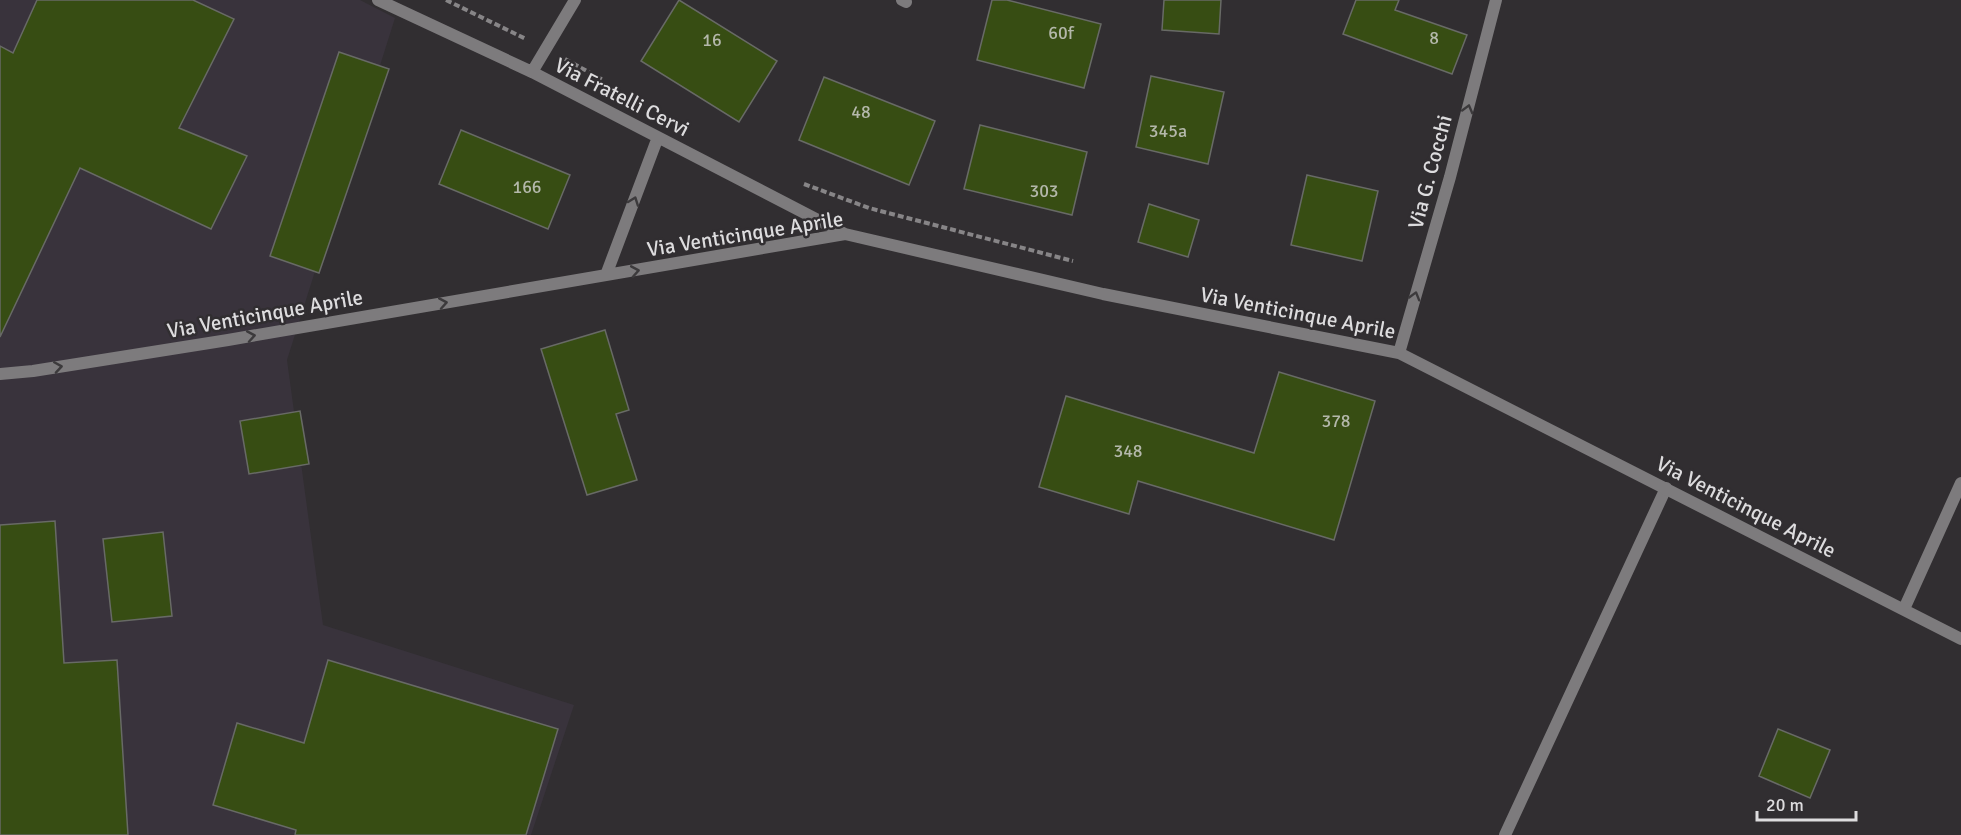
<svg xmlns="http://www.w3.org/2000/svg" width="1961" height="835" font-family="Signika,sans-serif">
	<rect width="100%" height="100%" fill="#312e31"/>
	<path fill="#39333c" d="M0 0H360L395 18 287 360 323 625 574 705 531 835H0Z"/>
	<path fill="#374d13" stroke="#686a66" stroke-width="1.5" d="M37 0H193L234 19 179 128 247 156 211 229 80 168 0 337V46L13 53Z
		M679 0 777 61 739 122 641 61Z
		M992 0H1007L1101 24 1084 88 977 60Z
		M1164 0H1221L1219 34 1162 30Z
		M1356 0H1399L1395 10 1467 35 1452 74 1343 34Z
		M339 52 389 69 319 273 270 256Z
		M1151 76 1224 92 1208 164 1136 147Z
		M824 77 935 121 909 185 799 140Z
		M980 125 1087 152 1072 215 964 189Z
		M461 130 570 175 548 229 439 184Z
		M1307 175 1378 191 1362 261 1291 245Z
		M1149 204 1199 220 1188 257 1138 242Z
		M605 330 629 410 616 414 637 480 587 495 541 349Z
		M1279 372 1375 401 1334 540 1138 481 1129 514 1039 487 1066 396 1254 453Z
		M300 411 309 464 249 474 240 421Z
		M55 521 64 663 117 660 128 835H0V525Z
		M163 532 172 616 112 622 103 539Z
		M328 660 558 729 526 835H295L296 830 213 805 237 723 304 743Z
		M1778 729 1830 750 1810 798 1759 776Z"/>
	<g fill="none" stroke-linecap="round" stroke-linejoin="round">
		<path stroke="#878587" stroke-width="4" stroke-dasharray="6 3" stroke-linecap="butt" d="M446 0 526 39
			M565 59 603 80
			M804 184 869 208 1073 261"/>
		<path stroke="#7d7b7d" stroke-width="12" d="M1505 835 1666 488"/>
		<path stroke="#7d7b7d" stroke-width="12" d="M378 0 532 72 845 234
			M902 0 906 2
			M532 72 575 0
			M606 275 658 137
			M1399 353 1450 177 1496 0
			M0 374 33 371 228 340 845 234 1103 294 1399 353 1961 639
			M1904 609 1961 483"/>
	</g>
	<defs><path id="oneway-chevron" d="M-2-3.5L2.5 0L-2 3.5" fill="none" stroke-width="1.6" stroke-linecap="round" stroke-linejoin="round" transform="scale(1.5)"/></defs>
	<g stroke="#3c3a3c">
		<use href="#oneway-chevron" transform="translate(1468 109) rotate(-75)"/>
		<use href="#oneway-chevron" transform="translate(634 201) rotate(-70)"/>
		<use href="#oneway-chevron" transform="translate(635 271) rotate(-10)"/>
		<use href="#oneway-chevron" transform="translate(1415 296) rotate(-74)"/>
		<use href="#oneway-chevron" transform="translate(443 303) rotate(-10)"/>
		<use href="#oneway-chevron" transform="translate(251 336) rotate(-10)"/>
		<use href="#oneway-chevron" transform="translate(58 367) rotate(-9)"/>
	</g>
	<g text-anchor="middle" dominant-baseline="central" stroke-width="5" stroke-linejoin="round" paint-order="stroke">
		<g font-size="18" fill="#b4b8ab">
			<text x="1061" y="33">60f</text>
			<text x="1434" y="38">8</text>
			<text x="712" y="40">16</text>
			<text x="861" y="112">48</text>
			<text x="1168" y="131">345a</text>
			<text x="527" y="187">166</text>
			<text x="1044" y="191">303</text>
			<text x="1336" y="421">378</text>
			<text x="1128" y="451">348</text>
		</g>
		<g font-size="21" fill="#dddcde" stroke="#312e31">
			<text transform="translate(622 97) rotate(27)">Via Fratelli Cervi</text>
			<text transform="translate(1430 172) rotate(-75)">Via G. Cocchi</text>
			<text transform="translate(745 234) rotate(-9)">Via Venticinque Aprile</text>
			<text transform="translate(1298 313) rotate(11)">Via Venticinque Aprile</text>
			<text transform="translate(265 314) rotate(-10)">Via Venticinque Aprile</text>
			<text transform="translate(1746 507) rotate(27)">Via Venticinque Aprile</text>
		</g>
	</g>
	<path d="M1757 811v9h99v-9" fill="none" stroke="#dddcde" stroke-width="3"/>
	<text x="1766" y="811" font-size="18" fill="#dddcde" stroke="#312e31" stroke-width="4.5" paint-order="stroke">20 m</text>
</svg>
